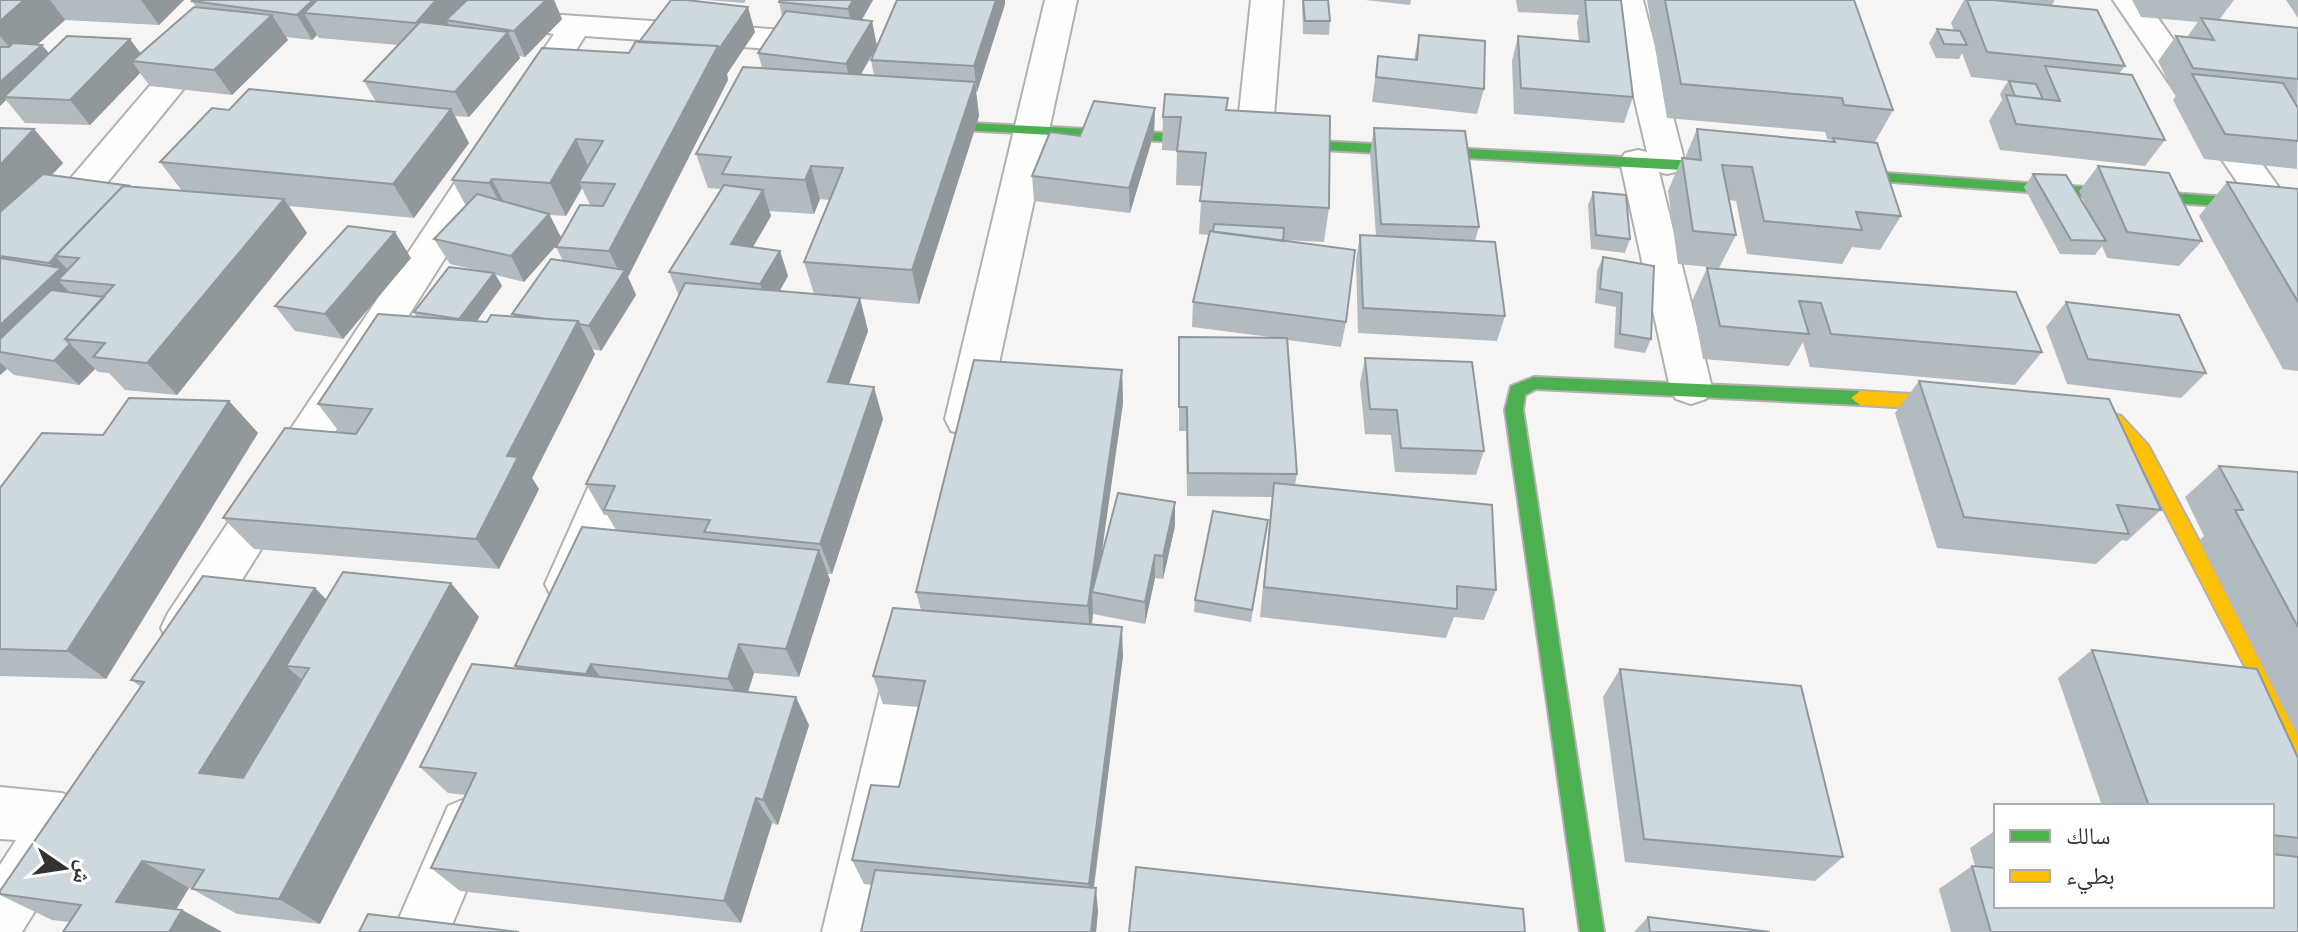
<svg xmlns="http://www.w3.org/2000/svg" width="2298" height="932" font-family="Overpass,'Noto Naskh Arabic',sans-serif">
	<rect width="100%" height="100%" fill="#f7f5f3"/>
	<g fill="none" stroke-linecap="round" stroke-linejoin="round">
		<g stroke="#b2b1b0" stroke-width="4">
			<path id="street" d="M223 0H256L14 297 0 301V261Z
				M1045 0H1077L987 419 981 431 966 435 951 431 945 419Z
				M1251 0H1283L1272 141 1266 149 1254 152 1242 149 1236 141Z
				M1611 0H1643L1685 163 1680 171 1667 174 1659 172 1712 388 1706 399 1691 404 1676 399 1670 388 1620 161 1625 153 1638 150 1647 152Z
				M2113 0H2145L2285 196 2290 205 2285 214 2272 217 2259 214Z
				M547 14 800 31 811 34 816 41 811 48 800 51 585 36 202 643 185 649 168 643 161 628 168 613 554 34 536 31 531 24 536 17Z
				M624 439 639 444 646 456 593 584 586 598 569 604 552 598 545 584 602 456 609 444Z
				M915 625 932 631 939 646 878 932H822L891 646 898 631Z
				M0 787 62 793 81 801 89 819 81 837 65 844 68 851 60 870 22 932H0V865L16 840 0 839Z
				M467 798 486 806 494 824 449 932H393L448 806Z"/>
		</g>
		<g stroke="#b2b1b0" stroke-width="4">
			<path id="fast" d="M915 120 1737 163 1744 168 1737 173 910 127V121Z
				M1830 169 2298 202V212L1825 177V171Z
				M1534 377 1860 391 1869 398 1860 405 1536 389 1525 395 1523 410 1604 932H1580L1505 410 1511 386Z"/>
		</g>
		<g stroke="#b2b1b0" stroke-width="4">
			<path id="slow" d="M1860 391 1963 397 1972 404 1963 411 1860 405 1851 398Z
				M2072 403 2121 416 2148 445 2298 728V759L2291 756 2136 455 2109 426 2066 415 2063 410 2066 405Z"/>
		</g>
		<use href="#street" fill="#fefefd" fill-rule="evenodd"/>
		<use href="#fast" fill="#4caf50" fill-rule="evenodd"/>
		<use href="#slow" fill="#ffc107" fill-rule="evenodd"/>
	</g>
	<path fill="#b1bbc0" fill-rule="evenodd" d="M0 0H184L159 25 65 20 38 44 42 45 49 54 140 53 196 7 192 1 193 0H554L562 19 525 57 519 56 520 58 469 117 455 116 469 143 414 218 289 206 307 233 177 395 125 390 109 373 98 372 95 369 79 385 14 375 7 369 0 375V128L34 129 63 163 51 175 131 186 182 191 160 162 229 110 376 102 364 81 398 45 319 38 317 35 312 40 286 37 288 40 232 95 150 86 140 73 90 125 25 123 6 100 0 106Z
		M707 0H746L744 3Z
		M780 0H873L862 20 877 45 897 0H1005V4L977 92H976L979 116 919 304 860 299 868 331 849 384 883 419 832 574H827L830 580 799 677 754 673 748 693 809 725 778 825 772 823 741 923 460 891 431 868 466 795 448 793 420 767 517 669 515 666 616 530 607 515H604L586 484 679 296 669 272 721 189 708 188 696 154 762 68 758 53 782 16 779 2ZM875 50 871 60 874 76 861 75ZM820 199 830 200 804 262 814 294 779 291 788 276 780 251 753 247 771 216 769 211 814 214Z
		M1302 0H1328L1330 21 1329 35 1303 34Z
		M1365 0H1411L1410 5Z
		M1516 0H1621L1633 97 1624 123 1514 114 1512 61 1518 36 1579 41 1577 22 1579 15 1518 12Z
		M1647 0H1854L1893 110 1875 142 1901 216 1880 250 1852 247 1842 264 1747 254 1736 201 1729 200 1736 235 1719 268 1678 264 1668 191 1682 158H1685L1697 129 1831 142 1832 140 1827 139 1825 132 1667 118Z
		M1964 0H2055L2051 6 2125 66 2119 74 2165 140 2145 166 2000 150 1989 121 2002 100 2000 94 2008 81 1971 77 1962 53 1959 59 1936 58 1929 43 1937 29 1954 31 1951 23Z
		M2132 0H2234L2219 20 2298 28 2297 169 2204 159 2173 100 2177 94H2174L2158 61 2176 36 2187 37 2198 22 2141 17Z
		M2286 0H2298V18Z
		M755 32 727 74 728 80 628 277 636 295 601 351 592 349 595 354 532 478 539 489 499 569 254 549 223 518 340 433 318 404 416 316 414 312 476 270 450 264 434 239 466 206 452 180 629 53ZM582 188 590 205 561 238 550 215 566 216ZM557 244 556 247 563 261 512 314 514 317 487 322 477 321 502 286 496 275 524 282Z
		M1419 35 1484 89 1477 114 1372 102 1378 56 1414 60Z
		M1155 108 1154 133 1130 213 1034 201 1032 176 1080 136Z
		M1227 110 1329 208 1324 242 1283 240 1346 322 1341 347 1288 340 1297 474 1295 485 1496 590 1484 620 1454 617 1446 638 1260 617 1272 497 1187 496 1186 431H1179V337L1277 338 1192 327 1193 302 1209 235 1199 234 1202 186 1176 185 1177 151 1162 150 1163 117Z
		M1374 128 1479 227 1475 241 1505 316 1497 341 1358 333 1356 260 1360 235 1376 236 1370 153Z
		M2098 166 2202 241 2179 266 2107 258 2102 246 2095 255 2060 254 2024 187 2033 174 2086 207 2079 191Z
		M2227 182 2298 189V371L2283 369 2199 216Z
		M1593 192 1630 239 1625 253 1591 249 1588 205Z
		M1603 257 1651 339 1645 353 1614 348 1616 307 1595 303 1597 271Z
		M411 258 343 339 295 331 275 306Z
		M1707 268 2042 352 2015 385 1810 367 1803 342 1789 366 1703 359 1692 301Z
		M2066 302 2206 373 2181 398 2067 384 2046 327Z
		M1365 358 1484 451 1476 475 1395 472 1391 435 1365 434 1360 383Z
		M1122 370 1123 403 1101 555 1175 526 1163 579 1155 578 1145 624 1093 614 1092 625 1123 656 1094 888 1098 911 1096 932H861L872 885 864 884 852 860 899 787 918 707 883 704 873 676 921 610 916 592Z
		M1919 381 2161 510 2127 541 2122 540 2096 564 1937 548 1895 413Z
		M229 401 258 433 106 679 0 676V488L103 435Z
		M2219 466 2298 472V737L2199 541 2204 536 2185 497Z
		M1268 520 1251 622 1194 612 1195 600Z
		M315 588 326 599 479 617 320 924 237 914 192 889 189 888 176 909 182 910 222 932H63L70 922 52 920 0 895V891L141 687 131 680Z
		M2092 650 2298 758V932H1951L1939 889 1972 866H1975L1970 848 1996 830V906H2272V806H2102L2058 678Z
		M1620 669 1843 857 1815 881 1625 862 1603 697Z
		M1648 917 1770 932H1634Z"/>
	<path fill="#90989c" d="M24 0H50L65 20 20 60 0 36V21Z
		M141 0H184L159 25Z
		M313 0H354L304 13 317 35 312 40 297 15Z
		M436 0H470L446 20 449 25 430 48 416 23Z
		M546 0H554L562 19 525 57 514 31Z
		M853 0H873L853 34 848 9Z
		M996 0H1005V4L977 92 974 66Z
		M748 7 755 32 727 74 728 80 628 277 636 295 601 351 589 326 621 276 609 251 718 46Z
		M272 15 288 40 232 95 214 70Z
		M872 21 877 46 852 89 846 64Z
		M508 32 520 58 469 117 455 92Z
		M130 39 147 62 132 61 140 73 90 125 70 100Z
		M42 45 53 58 4 97 6 100 0 106V82Z
		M975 82 979 116 919 304 912 270Z
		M1155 108 1154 133 1130 213 1129 188Z
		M451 109 469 143 414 218 393 184Z
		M34 129 63 163 0 232V165Z
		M576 139 591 173 579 182 582 188 566 216 550 183Z
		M811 166 820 199 814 214 805 180Z
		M492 179 509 212 507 216 489 183Z
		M763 190 771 216 740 269 731 244Z
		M284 199 307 233 177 395 147 363Z
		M549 214 562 239 524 282 511 256Z
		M395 232 411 258 343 339 325 314Z
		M780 251 788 276 769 310 760 284Z
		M56 257 79 282 58 280 77 300 0 352V325L57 271 49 263Z
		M494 273 502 286 468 333 459 319Z
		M860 298 868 331 838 415 828 382Z
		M578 321 595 354 532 478 539 489 499 569 476 539 507 456Z
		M70 344 95 369 79 385 54 361Z
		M0 362 7 369 0 375Z
		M1122 370 1123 403 1096 593 1092 592 1093 614 1090 635 1088 606Z
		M874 387 883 419 832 574 820 544Z
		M229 401 258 433 106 679 67 651Z
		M1175 502V526L1163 579V556Z
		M819 550 830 580 799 677 786 649Z
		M1155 555V578L1145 624V602Z
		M451 583 479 617 320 924 279 899Z
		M315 588 348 622 309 668 286 666 310 687 241 803 199 773Z
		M1122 627 1123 656 1091 907 1089 884Z
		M739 644 754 673 743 706 728 679Z
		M591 664 611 692 607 702 586 674Z
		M796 697 809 725 778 825 763 800Z
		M756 798 772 823 741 923 724 901Z
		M142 861 189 888 165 928 116 902Z
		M1096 888 1098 911 1096 932H1091Z
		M182 910 222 932H169Z"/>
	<path fill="#ced9df" stroke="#90989c" stroke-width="2" d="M0 0H24L0 21Z
		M193 0H313L297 15 192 1Z
		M317 0H436L416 23 304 13Z
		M467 0H546L514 31 446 20Z
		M671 0H686L748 7 719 49 718 46 639 42Z
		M780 0H853L848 9 779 2Z
		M897 0H996L974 66 871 60Z
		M1303 0H1328L1330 21H1305Z
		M1585 0H1621L1633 97 1521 88 1518 36 1589 42Z
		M1665 0H1854L1893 110 1844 105 1842 98 1681 84Z
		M1967 0H1993L2097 10 2125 66 1987 52Z
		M194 7 272 15 214 70 132 61Z
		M786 11 872 21 846 64 758 53Z
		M2201 18 2298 28V79L2193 68 2176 36 2214 40Z
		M420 22 508 32 455 92 364 81Z
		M1937 29 1960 31 1967 45 1944 44Z
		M1419 35 1485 41 1484 89 1376 77 1378 56 1417 60Z
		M67 36 130 39 70 100 4 97Z
		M636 41 718 46 609 251 556 247 580 205 603 206 615 184 579 182 603 141 576 139 550 183 492 179 489 183 452 180 542 48 629 53Z
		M13 43 42 45 0 82V47H9Z
		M2045 66 2132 75 2165 140 2016 124 2006 95 2060 101Z
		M743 67 975 82 912 270 804 262 843 168 811 166 805 180 722 174 731 157 696 154Z
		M2192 74 2283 83 2298 108V141L2225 134Z
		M2009 81 2036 84 2043 99 2015 96Z
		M249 89 451 109 393 184 160 162 212 108 229 110Z
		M1165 94 1228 98 1226 110 1330 116 1329 208 1200 201 1206 153 1177 151 1181 117H1163Z
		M1094 101 1155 108 1129 188 1032 176 1050 132 1080 136Z
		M0 128 34 129 0 165Z
		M1374 128 1465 131 1479 227 1381 224Z
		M1697 129 1835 142 1833 138 1877 143 1901 216 1856 212 1862 230 1764 221 1752 167 1722 165 1736 235 1693 231 1682 158 1701 160Z
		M2098 166 2169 173 2202 241 2127 232Z
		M43 174 131 186H123L49 263 0 256V212Z
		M2033 174 2066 175 2106 241 2071 240Z
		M2227 182 2298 189V302Z
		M724 185 763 190 731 244 780 251 760 284 669 272Z
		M123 186 284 199 147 363 93 357 105 343 65 339 114 285 58 280 79 258 55 256Z
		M1593 192 1626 195 1630 239 1596 235Z
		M477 194 549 214 511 256 434 239Z
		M1214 224 1284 228 1283 241 1213 232Z
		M348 226 395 232 325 314 275 306Z
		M1210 231 1355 250 1346 322 1193 302Z
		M1360 235 1495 242 1505 316 1363 308Z
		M1603 257 1654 266 1651 339 1620 334 1622 293 1600 289Z
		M0 258 61 268 0 325Z
		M551 259 625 270 589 326 579 324 578 321 547 319 512 314Z
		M449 267 494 273 459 319 414 312Z
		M1707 268 2016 292 2042 352 1831 334 1821 303 1799 301 1809 334 1720 326Z
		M685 283 860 298 828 382 874 387 820 544 704 532 710 520 604 510 615 486 586 484Z
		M51 290 104 297 65 339 70 344 54 361 0 352V339Z
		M2066 302 2179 315 2206 373 2088 359Z
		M378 314 487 322 491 315 578 321 507 456 518 457 476 539 223 518 285 428 356 434 372 409 318 404Z
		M1179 337 1287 338 1297 474 1188 473 1187 407H1179Z
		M1365 358 1472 362 1484 451 1401 448 1397 410 1370 409Z
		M974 360 1122 370 1088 606 916 592Z
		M1919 381 2109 399 2161 510 2117 505 2129 534 1964 517Z
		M129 398 229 401 67 651 0 649V488L42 433 103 435Z
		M2219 466 2298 472V627L2235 510H2243Z
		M1274 483 1492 505 1496 590 1457 586V609L1264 587Z
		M1118 493 1175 502 1163 556 1155 555 1145 602 1092 592Z
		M1213 511 1268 520 1252 610 1195 600Z
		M582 527 819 550 786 649 739 644 728 679 591 664 586 674 515 666Z
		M343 572 451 583 279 899 192 889 204 870 142 861 116 902 182 910 169 932H63L81 905 0 894V891L144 682 131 680 203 576 315 588 199 773 243 778 309 668 286 666Z
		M893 608 1122 627 1089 884 852 860 871 785 899 787 925 681 873 676Z
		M2092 650 2257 669 2298 758V838L2272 835V806H2149Z
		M472 664 796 697 763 800 756 798 724 901 431 868 476 773 420 767Z
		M1620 669 1801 686 1843 857 1644 839Z
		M2272 854 2298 857V932H1991L1972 866 1996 868V906H2272Z
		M1136 867 1523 909 1525 932H1129Z
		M875 870 1096 888 1091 932H861Z
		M368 914 519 932H359Z
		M1648 917 1770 932H1650Z"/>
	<rect x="1994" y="804" width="280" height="104" fill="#ffffff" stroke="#aeadad" stroke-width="2"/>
	<rect x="2010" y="830" width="40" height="12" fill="#4caf50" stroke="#aeadad" stroke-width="2"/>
	<text x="2066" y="844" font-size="24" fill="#353332">سالك</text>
	<rect x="2010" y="870" width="40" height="12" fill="#ffc107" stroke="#aeadad" stroke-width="2"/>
	<text x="2066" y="884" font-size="24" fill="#353332">بطيء</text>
	<g transform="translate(64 868) rotate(103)" stroke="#ffffff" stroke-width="6" paint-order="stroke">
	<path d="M0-6L14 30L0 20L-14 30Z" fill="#353332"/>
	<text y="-12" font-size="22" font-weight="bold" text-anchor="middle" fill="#353332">ش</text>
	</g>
</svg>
